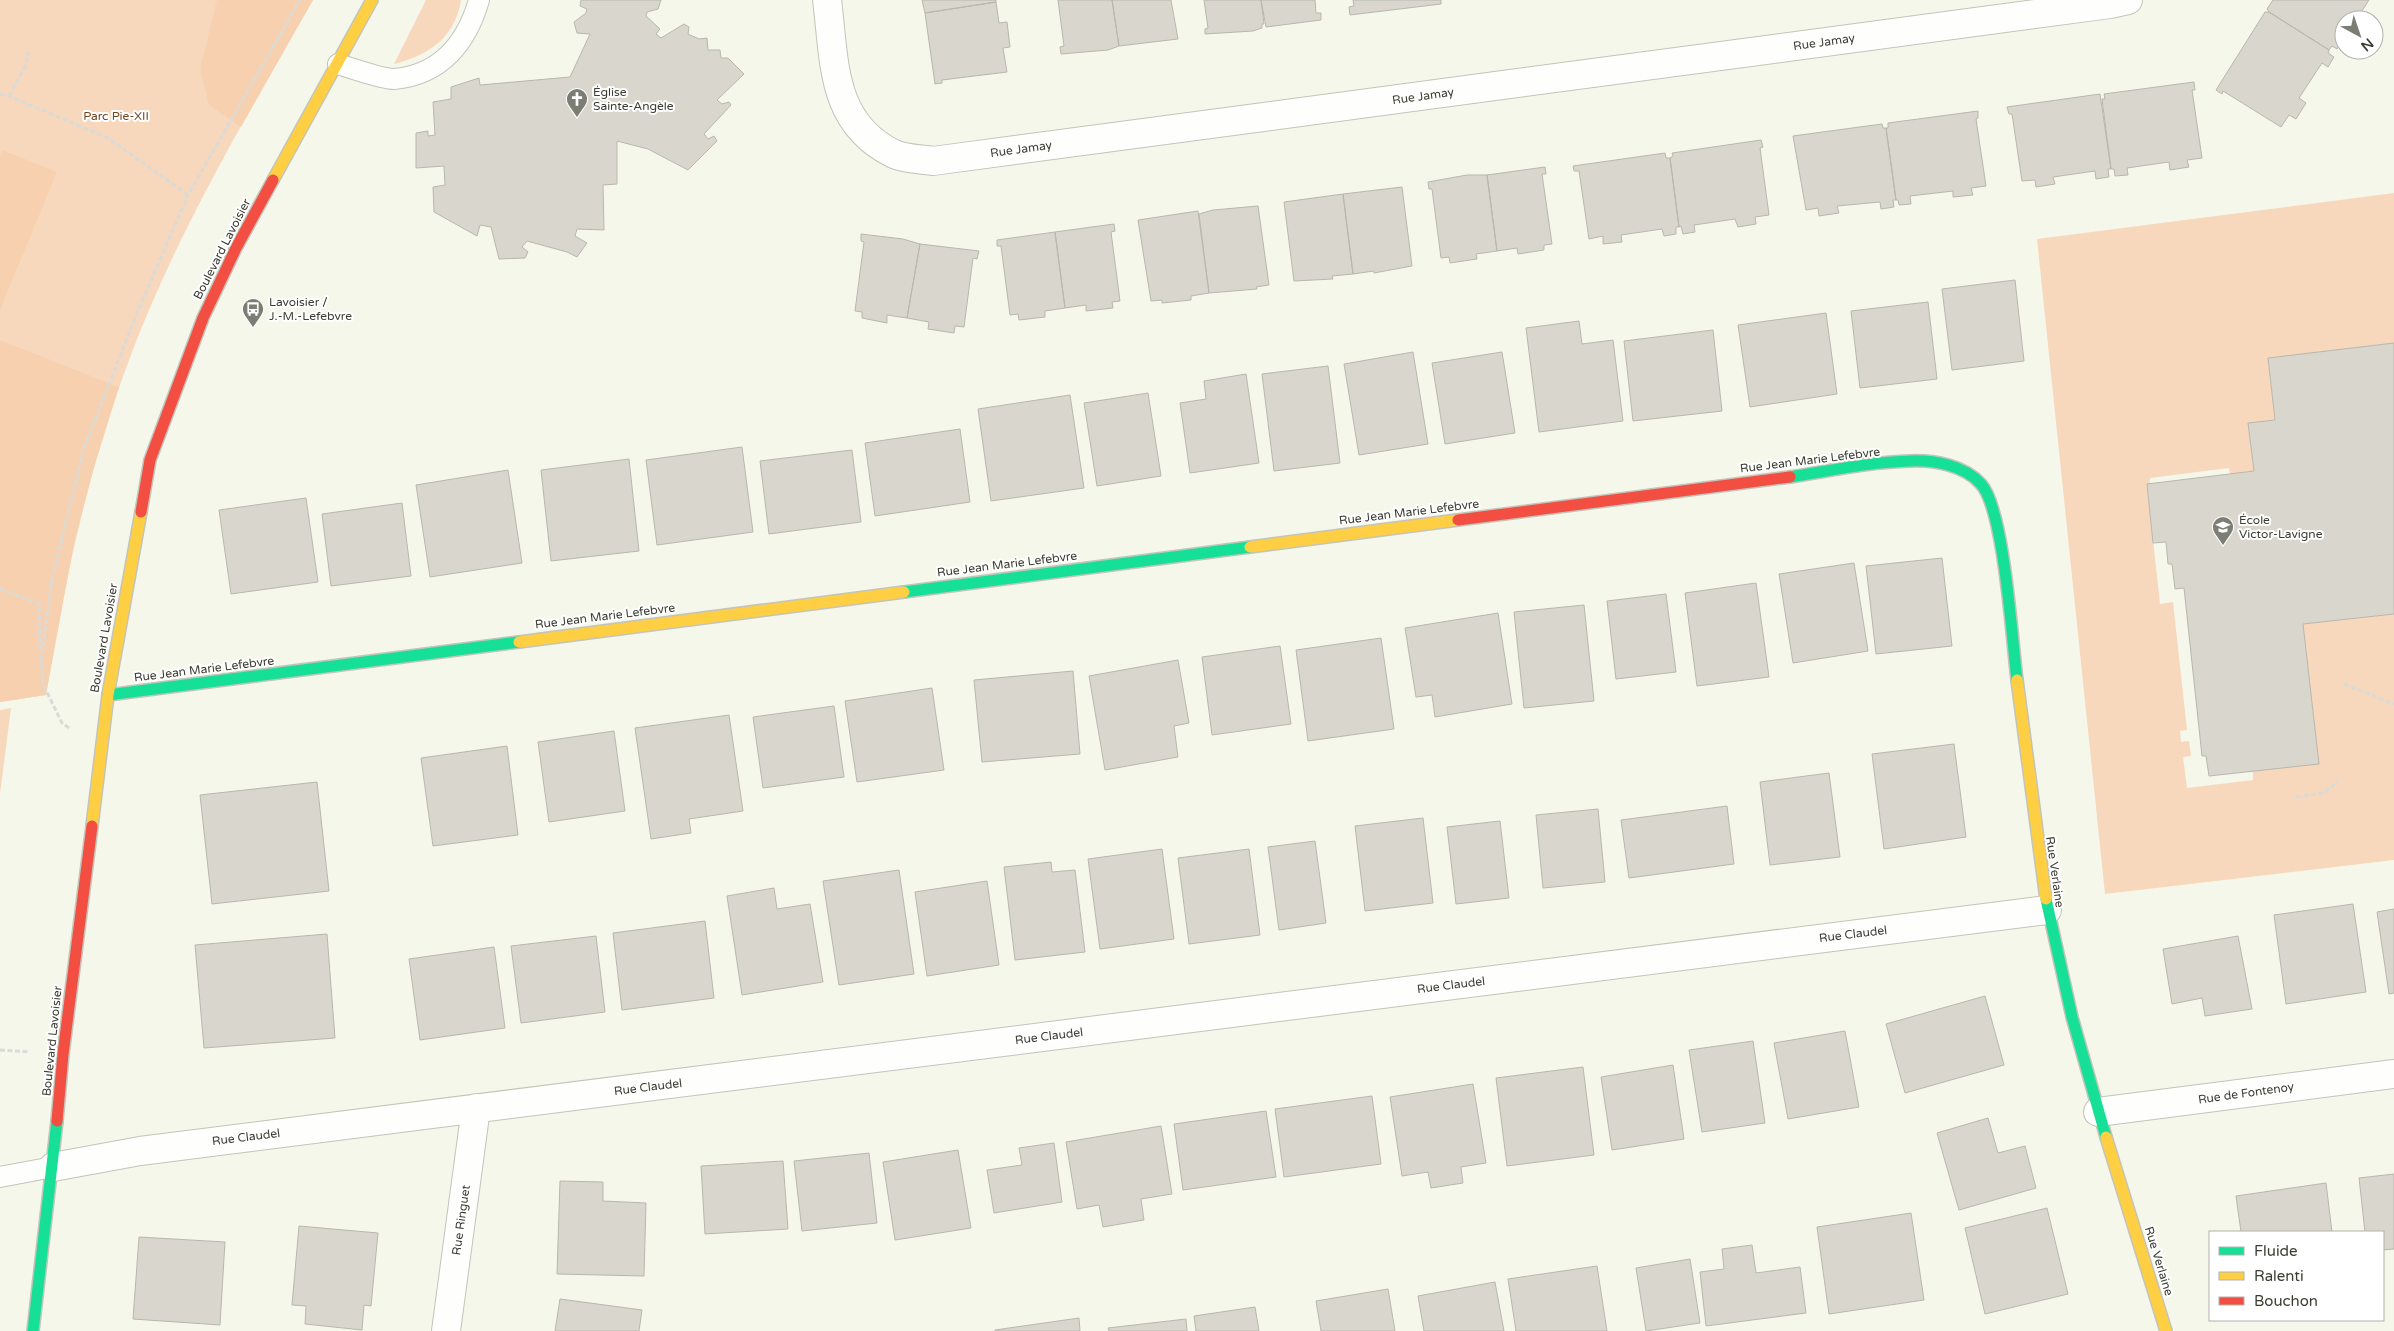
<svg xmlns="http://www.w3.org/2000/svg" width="2394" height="1331" font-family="'Varela Round',sans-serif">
	<rect width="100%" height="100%" fill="#f6f7eb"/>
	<path fill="#f7d8bc" d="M0 0H313C241 125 166 251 119 388 84 488 63 591 46 695L0 702Z
		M426 0H461C455 38 429 55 394 64Z
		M2394 193V343L2268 358 2275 420 2248 423 2254 471 2230 474 2229 468 2150 478V484L2147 485 2160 604 2173 602 2187 730 2180 731 2181 742 2189 741 2191 756 2183 757 2187 788 2253 780V771L2303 624 2394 614V860L2105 894 2037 239Z
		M11 708 0 794V710Z"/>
	<path fill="#f7d1af" d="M217 0H313L241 127 209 105 200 69Z
		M2 150 57 172 0 310V156Z
		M0 340 119 387 94 467 74 543 46 695 0 702Z"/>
	<path fill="#d9d7cd" stroke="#b8b7ae" d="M581 0H661L658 9 647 12 646 16 660 29 656 34 661 38 684 24 689 27 688 34 699 39 707 38 708 50H720L721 58H728L744 74 717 100 722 104 729 102 731 105 704 134 708 139 714 136 717 141 688 170 648 149 617 141V184L603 185 604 230 577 229 575 236 587 243 577 257 567 252 527 241 522 247 528 252 525 258 499 259 491 227 480 225 477 236 434 212 433 187 445 185 444 166 416 168V133L428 131V136L435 135 433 102 451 99V87L479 78 480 85 570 77 590 34 577 33 574 22 586 13 587 9 580 6Z
		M922 0H996V2L925 13Z
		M1058 0H1112L1119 46 1108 50 1061 54 1060 47 1064 46Z
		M1112 0H1171L1178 39 1119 46Z
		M1204 0H1261L1264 24H1262V28L1253 31 1205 34V29L1208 28Z
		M1261 0H1315L1316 13H1321V20L1266 27Z
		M1353 0H1441V4L1350 15 1349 7 1354 6Z
		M2273 0H2369L2356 20H2344V38L2337 49 2332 46 2329 50 2269 12 2267 9Z
		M996 2 999 23 1007 22 1010 47 1003 48 1007 72 942 80V83L935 84 925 13Z
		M2265 12H2269L2329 50 2328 53 2334 57 2328 67 2322 63 2299 98 2306 103 2296 119 2289 115 2281 127 2223 91 2222 94 2216 90Z
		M2194 82 2195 90H2192L2202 158 2187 160 2189 167 2170 170 2169 162 2127 168 2128 175 2115 176 2114 169H2111L2102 99H2105L2104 94Z
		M2100 94 2111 169H2108L2109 177 2096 179 2095 171 2053 177 2055 184 2036 187 2035 180 2022 181 2012 114H2009L2007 107Z
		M1978 111V118L1976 119 1986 186 1971 188 1973 195 1953 197V191L1910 196 1911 204 1899 205 1898 200H1896L1886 128H1888V123Z
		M1882 124 1883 128H1886L1896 200H1893L1894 207 1881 209 1880 202 1837 206 1839 213 1819 216 1818 208 1806 210 1793 136Z
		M1761 140 1763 147 1760 148 1769 215 1755 217 1756 224 1738 227 1735 219 1694 225 1695 232 1683 234 1681 226 1679 227 1670 158 1673 156 1672 153Z
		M1665 153 1666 158H1670L1679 227H1676V234L1664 236 1662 229 1621 235 1622 242 1603 244V236L1589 239 1579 171H1574L1573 166Z
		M1545 167 1546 174H1542L1552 244 1544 245V250L1518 254 1517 248 1497 251 1487 175Z
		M1467 175H1487L1497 251 1476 254 1477 259 1450 263 1449 257 1441 258 1432 189H1429L1428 182Z
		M1402 187 1412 266 1374 273V271L1353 274 1343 194Z
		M1343 194 1353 274 1332 276 1333 279 1294 281 1284 202Z
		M1258 206 1269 285 1256 287 1257 289 1209 293 1199 214 1213 210Z
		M1198 211 1209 293 1191 296V300L1162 303V300L1151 301 1138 220Z
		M1114 224 1115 231 1111 232 1120 301 1112 302 1113 308 1086 311V305L1065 308 1055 232Z
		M1055 232 1065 308 1045 311V317L1019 320 1018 314 1010 315 1001 246H997V240Z
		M861 234 903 239 920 244 907 318 887 315V323L862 318V312L855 311 864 242 861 241Z
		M920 244 979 251 977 259 973 258 964 327 955 326 954 333 928 329 929 322 907 318Z
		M2015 280 2024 361 1952 370 1942 289Z
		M1928 302 1937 379 1860 388 1851 311Z
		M1826 313 1837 394 1750 407 1738 325Z
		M1579 321 1582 344 1613 340 1623 421 1539 432 1526 328Z
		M1713 330 1722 411 1633 421 1624 341Z
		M2394 343V614L2303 624 2319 764 2209 776 2206 756H2202L2184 588 2175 589 2172 564H2168L2166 542 2153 543 2147 484 2254 471 2248 423 2275 420 2268 358Z
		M1413 352 1428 444 1359 455 1344 364Z
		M1502 352 1515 433 1445 444 1432 363Z
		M1328 366 1340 463 1274 471 1262 374Z
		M1246 374 1259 463 1190 473 1180 403 1206 399 1204 381Z
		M1148 393 1161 476 1097 486 1084 403Z
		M1070 395 1084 488 991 501 978 409Z
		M960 429 970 502 875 516 865 443Z
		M742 447 753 532 657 545 646 460Z
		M852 450 861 522 769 534 760 461Z
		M629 459 639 551 551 561 541 470Z
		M508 470 522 563 430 577 416 485Z
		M306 498 318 582 231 594 219 510Z
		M402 503 411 576 331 586 322 514Z
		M1942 558 1952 646 1876 654 1866 566Z
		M1854 563 1868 651 1793 663 1779 574Z
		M1756 583 1769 677 1697 686 1685 593Z
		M1666 594 1676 672 1616 679 1607 601Z
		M1584 605 1594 701 1524 708 1514 612Z
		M1498 613 1512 704 1435 717 1432 695 1416 697 1405 628Z
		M1381 638 1394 729 1308 741 1296 650Z
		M1280 646 1291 724 1212 735 1202 657Z
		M1178 660 1189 723 1174 726 1178 757 1105 770 1089 676Z
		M1073 671 1080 754 982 762 974 680Z
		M932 688 944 770 857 782 845 701Z
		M834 706 844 777 763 788 753 717Z
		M729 715 743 811 689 819 691 833 651 839 635 728Z
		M614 731 625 811 549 822 538 742Z
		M1954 744 1966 837 1884 849 1872 754Z
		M507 746 518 835 433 846 421 758Z
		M1829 773 1840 857 1770 865 1760 782Z
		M317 782 329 891 212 904 200 795Z
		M1727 806 1734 864 1629 878 1621 820Z
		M1598 809 1605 882 1543 888 1536 815Z
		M1423 818 1433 903 1365 911 1355 826Z
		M1500 821 1509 898 1456 904 1447 827Z
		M1315 841 1326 923 1279 930 1268 847Z
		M1162 849 1174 939 1100 949 1088 859Z
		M1249 849 1260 935 1189 944 1178 858Z
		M1051 862 1052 872 1075 870 1085 952 1015 960 1004 867Z
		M899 870 914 974 839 985 823 881Z
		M987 881 999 965 927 976 915 892Z
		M774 888 777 909 810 904 823 982 742 995 727 896Z
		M2353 904 2366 992 2286 1004 2274 915Z
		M2394 909V993L2389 994 2377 912Z
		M705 921 714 998 622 1010 613 933Z
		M327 934 335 1038 204 1048 195 945Z
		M596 936 605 1012 521 1023 511 946Z
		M2238 936 2252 1009 2205 1016 2202 998 2172 1004 2163 949Z
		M494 947 505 1028 420 1040 409 959Z
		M1985 996 2004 1065 1905 1093 1886 1024Z
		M1845 1031 1859 1107 1788 1119 1774 1043Z
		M1753 1041 1765 1123 1702 1132 1689 1050Z
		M1673 1065 1684 1139 1612 1150 1601 1077Z
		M1583 1067 1594 1155 1507 1166 1496 1078Z
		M1473 1084 1486 1163 1461 1167 1463 1183 1431 1188 1428 1172 1402 1176 1390 1097Z
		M1372 1096 1381 1164 1284 1177 1275 1109Z
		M1266 1111 1276 1177 1183 1190 1174 1124Z
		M1988 1118 1998 1153 2025 1146 2036 1188 1959 1210 1937 1133Z
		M1161 1126 1172 1194 1141 1199 1144 1220 1103 1227 1099 1205 1077 1209 1066 1142Z
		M1054 1143 1062 1202 994 1213 987 1170 1022 1165 1019 1148Z
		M958 1150 971 1228 895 1240 883 1162Z
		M869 1153 877 1223 802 1231 794 1161Z
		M783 1161 788 1229 705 1234 701 1166Z
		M2394 1174V1249L2383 1250V1232H2365L2359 1178Z
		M560 1181 603 1182V1201L646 1203 644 1276 557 1274Z
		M2326 1183 2332 1232H2241L2236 1196Z
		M2047 1208 2068 1294 1985 1314 1965 1228Z
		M1911 1213 1924 1300 1829 1314 1817 1227Z
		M299 1226 378 1233 371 1306 364 1305 362 1330 305 1324 306 1306 292 1305Z
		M139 1237 225 1242 220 1325 133 1319Z
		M1752 1245 1756 1273 1800 1267 1806 1313 1706 1326 1700 1272 1724 1269 1722 1249Z
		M1690 1259 1700 1323 1646 1331 1636 1268Z
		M1597 1266 1607 1331H1516L1508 1279Z
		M1495 1282 1504 1331H1424L1418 1296Z
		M1388 1289 1395 1331H1321L1316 1301Z
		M560 1299 642 1310 639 1331H555Z
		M1255 1307 1259 1331H1196L1194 1316Z
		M1079 1318 1080 1331H995V1330Z
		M1186 1319 1187 1331H1109L1108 1328Z"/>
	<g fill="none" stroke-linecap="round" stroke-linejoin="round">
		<g stroke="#c3c4ba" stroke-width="22">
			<path id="lane" d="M338 64C351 68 382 79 394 79 441 75 467 42 479 0
				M0 1177 53 1167"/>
		</g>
		<g stroke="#c3c4ba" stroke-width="30">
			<path id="street" d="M827 0C835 61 830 123 894 154 905 159 921 159 933 161L2110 4 2128 0
				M2098 1112 2394 1074
				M53 1167 140 1151 2047 910
				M446 1331 476 1108"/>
		</g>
		<g stroke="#c3c4ba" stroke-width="14">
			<path id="fast" d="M1790 477C1829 471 1870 462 1910 461 1934 460 1964 465 1981 484 2004 509 2012 640 2017 680
				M904 592 1250 547
				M108 695 519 642
				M2046 899 2072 1017 2106 1137
				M33 1331 57 1121"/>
		</g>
		<g stroke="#c3c4ba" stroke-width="14">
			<path id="slow" d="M273 180 372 0
				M1250 547 1458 520
				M519 642 904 592
				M2017 680 2046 899
				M92 826 108 695 141 512
				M2106 1137 2166 1331"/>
		</g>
		<g stroke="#c3c4ba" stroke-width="14">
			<path id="jam" d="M141 512 150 460 203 318 236 248 273 180
				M1458 520 1790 477
				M57 1121 63 1054 92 826"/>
		</g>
		<path stroke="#dadbd7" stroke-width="3" stroke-dasharray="5 2.5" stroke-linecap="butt" d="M0 94 9 96 108 138 188 195
			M9 96 26 65 28 52
			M0 589 39 604 40 649
			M2344 684 2394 704
			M69 728 62 723 43 684 41 660 52 579 84 448 137 313 188 195 300 0
			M2296 797 2324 793 2338 781
			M0 1050 30 1052"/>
		<use href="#lane" stroke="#fefefc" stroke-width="20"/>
		<use href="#street" stroke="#fefefc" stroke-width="28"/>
		<use href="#fast" stroke="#16e098" stroke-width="11"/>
		<use href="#slow" stroke="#ffcf43" stroke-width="11"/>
		<use href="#jam" stroke="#f24e42" stroke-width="11"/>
	</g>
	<defs>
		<g id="church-pin" transform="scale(1.125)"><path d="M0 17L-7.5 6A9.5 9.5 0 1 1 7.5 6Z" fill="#7c7d73" stroke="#fff"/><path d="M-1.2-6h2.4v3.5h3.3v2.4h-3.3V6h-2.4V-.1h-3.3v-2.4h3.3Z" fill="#fff"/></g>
		<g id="bus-pin" transform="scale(1.125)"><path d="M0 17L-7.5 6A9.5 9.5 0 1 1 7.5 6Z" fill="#7c7d73" stroke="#fff"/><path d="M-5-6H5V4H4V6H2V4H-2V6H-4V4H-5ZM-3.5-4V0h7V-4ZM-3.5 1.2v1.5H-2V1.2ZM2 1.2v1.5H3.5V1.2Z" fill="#fff"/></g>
		<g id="school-pin" transform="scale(1.125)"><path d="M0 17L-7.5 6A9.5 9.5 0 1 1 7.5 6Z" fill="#7c7d73" stroke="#fff"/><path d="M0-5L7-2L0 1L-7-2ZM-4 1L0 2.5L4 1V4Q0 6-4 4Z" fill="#fff"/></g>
	</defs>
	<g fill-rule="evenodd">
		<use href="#church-pin" x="577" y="99"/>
		<use href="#bus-pin" x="253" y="309"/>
		<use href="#school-pin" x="2223" y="527"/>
	</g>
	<g text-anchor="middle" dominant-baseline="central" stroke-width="4" stroke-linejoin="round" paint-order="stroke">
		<g font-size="12" fill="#3b3c32" stroke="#fff">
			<text transform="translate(1824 42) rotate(-8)">Rue Jamay</text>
			<text transform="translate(1423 96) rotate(-8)">Rue Jamay</text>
			<text transform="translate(1021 149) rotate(-8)">Rue Jamay</text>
			<text transform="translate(222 249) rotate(-63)">Boulevard Lavoisier</text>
			<text transform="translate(1810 460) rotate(-7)">Rue Jean Marie Lefebvre</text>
			<text transform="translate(1409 512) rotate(-7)">Rue Jean Marie Lefebvre</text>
			<text transform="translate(1007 564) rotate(-7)">Rue Jean Marie Lefebvre</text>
			<text transform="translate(605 616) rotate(-7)">Rue Jean Marie Lefebvre</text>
			<text transform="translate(104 638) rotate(-80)">Boulevard Lavoisier</text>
			<text transform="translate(204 669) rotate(-7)">Rue Jean Marie Lefebvre</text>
			<text transform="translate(2055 872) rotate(82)">Rue Verlaine</text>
			<text transform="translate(1853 934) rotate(-7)">Rue Claudel</text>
			<text transform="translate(1451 985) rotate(-7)">Rue Claudel</text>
			<text transform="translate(1049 1036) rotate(-7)">Rue Claudel</text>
			<text transform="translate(52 1041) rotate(-84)">Boulevard Lavoisier</text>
			<text transform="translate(648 1087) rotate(-7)">Rue Claudel</text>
			<text transform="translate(2246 1093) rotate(-8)">Rue de Fontenoy</text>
			<text transform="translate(246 1137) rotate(-7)">Rue Claudel</text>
			<text transform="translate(461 1220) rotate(-82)">Rue Ringuet</text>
			<text transform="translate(2159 1261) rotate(73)">Rue Verlaine</text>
		</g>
		<g font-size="12" fill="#3b3c32" stroke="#fff" text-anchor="start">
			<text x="593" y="92">Église<tspan x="593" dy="14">Sainte-Angèle</tspan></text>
			<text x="269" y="302">Lavoisier /<tspan x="269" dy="14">J.-M.-Lefebvre</tspan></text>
			<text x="2239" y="520">École<tspan x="2239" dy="14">Victor-Lavigne</tspan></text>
		</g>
		<g font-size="12" fill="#734620" stroke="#fff">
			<text x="116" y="116">Parc Pie-XII</text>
		</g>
	</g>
	<rect x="2209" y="1231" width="175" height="90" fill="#ffffff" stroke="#b1b1ad"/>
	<rect x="2219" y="1247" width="25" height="8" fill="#16e098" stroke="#b1b1ad"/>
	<text x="2254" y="1256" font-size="15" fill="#3b3c32">Fluide</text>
	<rect x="2219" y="1272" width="25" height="8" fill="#ffcf43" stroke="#b1b1ad"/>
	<text x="2254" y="1281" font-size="15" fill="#3b3c32">Ralenti</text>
	<rect x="2219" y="1297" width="25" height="8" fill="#f24e42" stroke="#b1b1ad"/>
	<text x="2254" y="1306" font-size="15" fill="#3b3c32">Bouchon</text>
	<g transform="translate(2359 35) rotate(140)"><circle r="24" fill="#ffffff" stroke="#b1b1ad"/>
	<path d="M0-4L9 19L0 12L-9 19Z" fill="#7c7d73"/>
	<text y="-8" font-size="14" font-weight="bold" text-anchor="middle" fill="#3b3c32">N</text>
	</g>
</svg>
